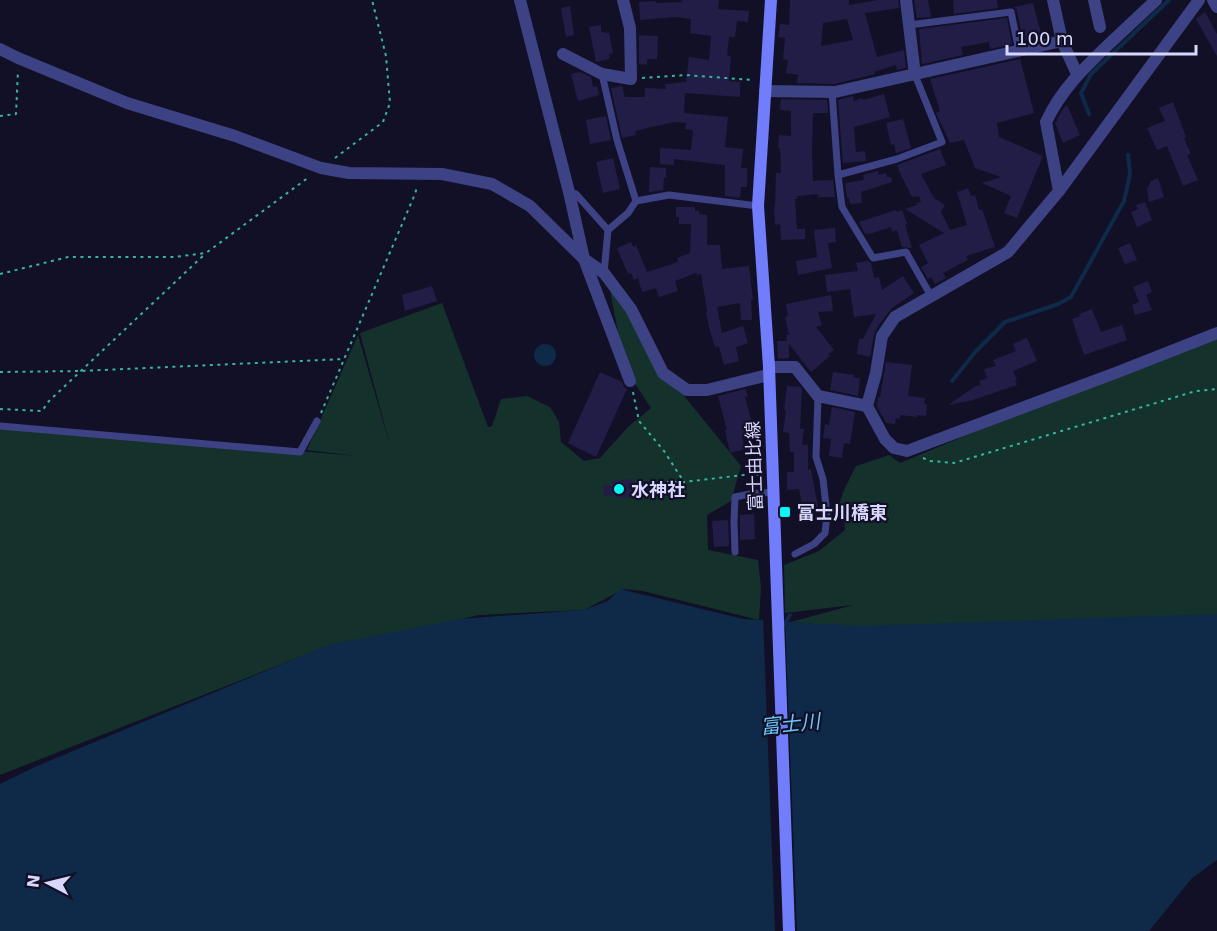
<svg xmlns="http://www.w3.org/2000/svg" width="1217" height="931" font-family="'DejaVu Sans','Noto Sans JP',sans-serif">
	<rect width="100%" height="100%" fill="#121027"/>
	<path fill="#14312c" d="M610 290 644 334 681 392 741 466 731 501 707 515 708 550 758 560 761 588 759 620 643 591 624 589 584 610 479 615 302 656 0 775V426L357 456 307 450 358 335 391 449 360 333 442 303 488 427 492 426 501 399 527 396 550 407 559 422 561 442 584 461 600 458 628 427 651 408 625 369Z
		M1217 333V629L1076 646 791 622 853 605 785 613 784 565 819 551 845 530 844 519 838 508 844 490 856 466 889 455 900 463 1118 372Z"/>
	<path fill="#0e2a48" d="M534 355a11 11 0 1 1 22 0a11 11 0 1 1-22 0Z
		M620 589 743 619 860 626 1217 614V860L1192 878 1149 931H0V784L37 766 328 645 460 619 584 610 608 601Z"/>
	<path fill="#121027" d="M763 617 785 618 797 931H775Z"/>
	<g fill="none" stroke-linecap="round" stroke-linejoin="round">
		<path stroke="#0e2a48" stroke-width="4" d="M1089 114 1081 93 1091 74 1169 0
			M952 381 976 351 1005 322 1058 304 1071 297 1124 201 1130 174 1128 155
			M784 625 790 615"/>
	</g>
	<path fill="#211d47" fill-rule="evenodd" d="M682 0H719L718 9 749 11 748 22 737 21 735 37H729L727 55 731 57 729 81 740 82V97L685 93 684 113 728 117 725 147 743 149 741 168H747V187H741L740 198 725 196V165L674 159V165L660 164V148L691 150 693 130 685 129 686 123 674 122 635 131 636 135 622 138 611 88 622 86 625 97H645V88L666 89 665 84 686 82 689 57 709 60 711 36 690 33 691 19 675 17 640 20 639 2 656 1V3L682 2Z
		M790 0H849V5L878 0H898L899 8 865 13 877 57 904 50 906 68 897 70 896 65 874 72 875 74 834 84 797 83 798 75 786 73 788 60 783 59 785 38 778 37 780 24 789 25ZM847 19 853 40 821 46 823 23Z
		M914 0H928L931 17 917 18Z
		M953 0H997L998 8 954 14Z
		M1033 3 1042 37 1023 41 1017 11 1014 7Z
		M570 6 574 35 566 37 561 8Z
		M1205 12 1217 34V56L1196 19Z
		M1007 18 1012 44 990 49 989 42 961 47 963 55 922 64 919 29Z
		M601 25V32L609 33 613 53 609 54 610 59 596 62 589 27Z
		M639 35 658 36 657 59H647V65L639 64Z
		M1020 59 1034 113 997 123 999 137 1043 156 1017 218 1004 213 1011 196 982 183 1001 177 975 168 964 140 950 143 936 113 940 111 930 79Z
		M580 72 591 77 593 87 597 86 599 95 578 101 571 74Z
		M884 94 890 117 854 127 856 152 865 151 866 161 843 163 838 100 853 96 854 101 862 98 863 100Z
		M781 99 827 100 828 113H813L812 152 813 181 833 180 835 197H818V194L797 196V199H795L797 229H805V239L781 240 780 224 775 225 774 207H775L776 173H781L780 148H778L779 135 791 136V111L780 110Z
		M1173 102 1186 137 1184 138 1191 154 1187 155 1198 180 1183 186 1167 146 1157 150 1147 128 1165 121 1159 108Z
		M1067 105 1080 135 1063 143 1055 123 1058 120 1057 119 1063 109Z
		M606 116 611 140 590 144 586 120Z
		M903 119 911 148 896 153 894 144 891 145 886 123Z
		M940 149 946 165 921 174 934 198 945 205 941 212 950 230 967 225 957 192 968 188 971 196 975 195 979 210 982 209 995 247 966 256 968 260 943 273 946 278 935 284 931 277 928 279 921 267 928 263 919 245 944 233 905 209 917 205 916 203 921 202 919 196 912 197 898 169H899L897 165Z
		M613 158 620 189 603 193 596 162Z
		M650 167 666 168V178H664L663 190 649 192Z
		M878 171 879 175 886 173 887 177H891L892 182 861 192 862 203 850 204 849 198H847L845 183 864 180 863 175Z
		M1158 178 1164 197 1149 202 1147 189 1151 181Z
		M1145 202 1152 220 1137 227 1131 212 1138 209 1136 205Z
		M676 207H695V211H699V214L707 215V245H720L722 269 749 266 753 300H751L752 320H741L740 303 717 307 722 333 743 326 748 343 736 347 739 361 724 365 719 346 715 347 710 331 706 313 707 312 705 298 701 274 697 275 696 273 675 281 678 291 659 297 656 288 642 292 638 278 634 280 631 273 628 274 617 248 631 242 633 247 636 245 647 272 678 262 677 258 690 253 691 224H679V217H676Z
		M896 210 897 212 902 210 907 224 905 225 912 248 902 247 897 230 892 232 891 227 869 234 868 233 865 234 859 222Z
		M835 228 836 242 828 243 832 268 798 275 796 261 817 257 814 230Z
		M1130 243 1137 260 1125 264 1118 248Z
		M868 261 871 263 874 278 879 277 882 290 903 276 914 293 892 308 878 326 874 335 870 357 857 354 859 339H863L876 314 854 317 850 289 827 292 825 275 858 271 856 263Z
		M1148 281 1152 292 1146 295 1152 310 1135 315 1132 305 1139 302 1133 287Z
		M432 286 437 301 405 311 402 295Z
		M831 295 833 311 818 312 822 325 816 327 834 350 828 354 830 356 811 372 789 344V358L778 359 777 341H787L786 335H789L785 317 788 316 786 304Z
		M1092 309 1101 332 1122 325 1127 340 1084 355 1072 319 1080 316 1079 314Z
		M1027 338 1037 361 1013 371 1017 381H1015L1017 385 973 400 948 405 976 386 981 385 979 381 987 378 984 369 996 366 993 360 1016 351 1013 344Z
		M886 362 912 365 908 396 925 398 924 404H927L926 416 917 415V417L900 415V419L896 418 895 424 886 423 883 416H882L877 407 878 397H880Z
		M600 372 622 382 624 387 627 389 596 457 568 443Z
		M833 372 854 375V378H860L858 396 830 390Z
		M787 386 801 387 802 390 800 429H804L802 445H808V470L811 469 819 512 804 515 799 489 787 490V472H794V452H790L789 433 783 432 786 410H784Z
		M745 389 748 396 745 397 751 420 744 422 747 435 742 436 745 449 730 453 725 430H727L718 396Z
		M832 407 855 412 850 444 844 443 842 458 829 456 831 439 823 438 825 424 829 425Z
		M633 479V484H636L637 497 615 498V495L604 496 603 485H613L612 481Z
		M754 514 755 539 740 540V515Z
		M728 520 729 546 714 547 712 521Z"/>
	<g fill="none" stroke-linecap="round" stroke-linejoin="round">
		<path stroke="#34b69f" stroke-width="2" stroke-dasharray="3 4.5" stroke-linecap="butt" d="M642 78 685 75 753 80
			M0 116 16 114 18 70
			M335 158 383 122 390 103 386 56 372 0
			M0 274 68 257H174L206 253 309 177
			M0 372 81 371 344 359
			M633 392 639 421 664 451 684 482
			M0 409 42 411 49 401 206 253
			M321 413 415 194 417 187
			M923 458 930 461 954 463 1196 391 1217 389
			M652 482H684L752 474 762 475"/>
		<path stroke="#3d4284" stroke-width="7" d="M909 25 1011 12 1019 51
			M602 74 617 140 636 201 669 195 758 206
			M832 92 838 175 842 207 873 258 906 252 931 296
			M838 175 897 159 942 142 915 75
			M569 192 576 194 608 230
			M604 273 608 230 628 213 636 201
			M0 426 300 452 317 421
			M735 552 734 522 735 497 750 494 773 492
			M795 554 814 544 825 533 827 515 823 479 816 457 818 396"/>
		<path stroke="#3d4284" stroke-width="12" d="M520 0 569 192 584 259 630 381
			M906 0 915 75
			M1053 0 1062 41
			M1094 0 1100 27
			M1199 0 1059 191 1008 252 895 317 882 336 876 373 867 406 885 439 894 448 907 451 1118 372 1217 333
			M1213 0 1217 7
			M0 49 18 58 127 103 235 136 321 168 349 173 442 174 492 184 530 206 584 259 604 273 631 309 663 373 687 390H707L768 375
			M563 54 602 74 631 79 630 28 623 0
			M765 91 835 92 1062 41 1077 74
			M1059 191 1046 122C1061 90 1083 69 1108 45 1124 30 1140 15 1156 0
			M769 367H795L818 396 867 406"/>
		<path stroke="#727dfb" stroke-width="12" d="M771 0 758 206 769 367 789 931"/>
	</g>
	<g fill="#0af7f5" stroke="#121027" stroke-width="2">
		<circle cx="619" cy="489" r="6"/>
		<rect x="779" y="506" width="12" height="12" rx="3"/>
	</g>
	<g text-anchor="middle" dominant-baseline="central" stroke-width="4.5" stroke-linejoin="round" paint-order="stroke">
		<g font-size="18" fill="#d8d7fe" stroke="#121027">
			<text transform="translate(754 466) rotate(-92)">富士由比線</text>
		</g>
		<g font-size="18" font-weight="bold" fill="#d8d7fe" stroke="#121027" text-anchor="start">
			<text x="631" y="489">水神社</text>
			<text x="797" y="512">富士川橋東</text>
		</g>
		<g font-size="20" font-style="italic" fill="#69c7fa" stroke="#121027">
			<text transform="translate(790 724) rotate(-6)">富士川</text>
		</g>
	</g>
	<g transform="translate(48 883) rotate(277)" stroke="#121027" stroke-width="4.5" paint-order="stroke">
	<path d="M0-4.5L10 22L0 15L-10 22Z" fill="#d8d7fe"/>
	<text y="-9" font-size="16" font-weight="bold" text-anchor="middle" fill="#d8d7fe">N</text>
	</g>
	<path d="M1007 45v9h189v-9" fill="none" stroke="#d8d7fe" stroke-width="3"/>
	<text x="1016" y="45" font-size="18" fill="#d8d7fe" stroke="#121027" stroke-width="4.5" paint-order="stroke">100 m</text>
</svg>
